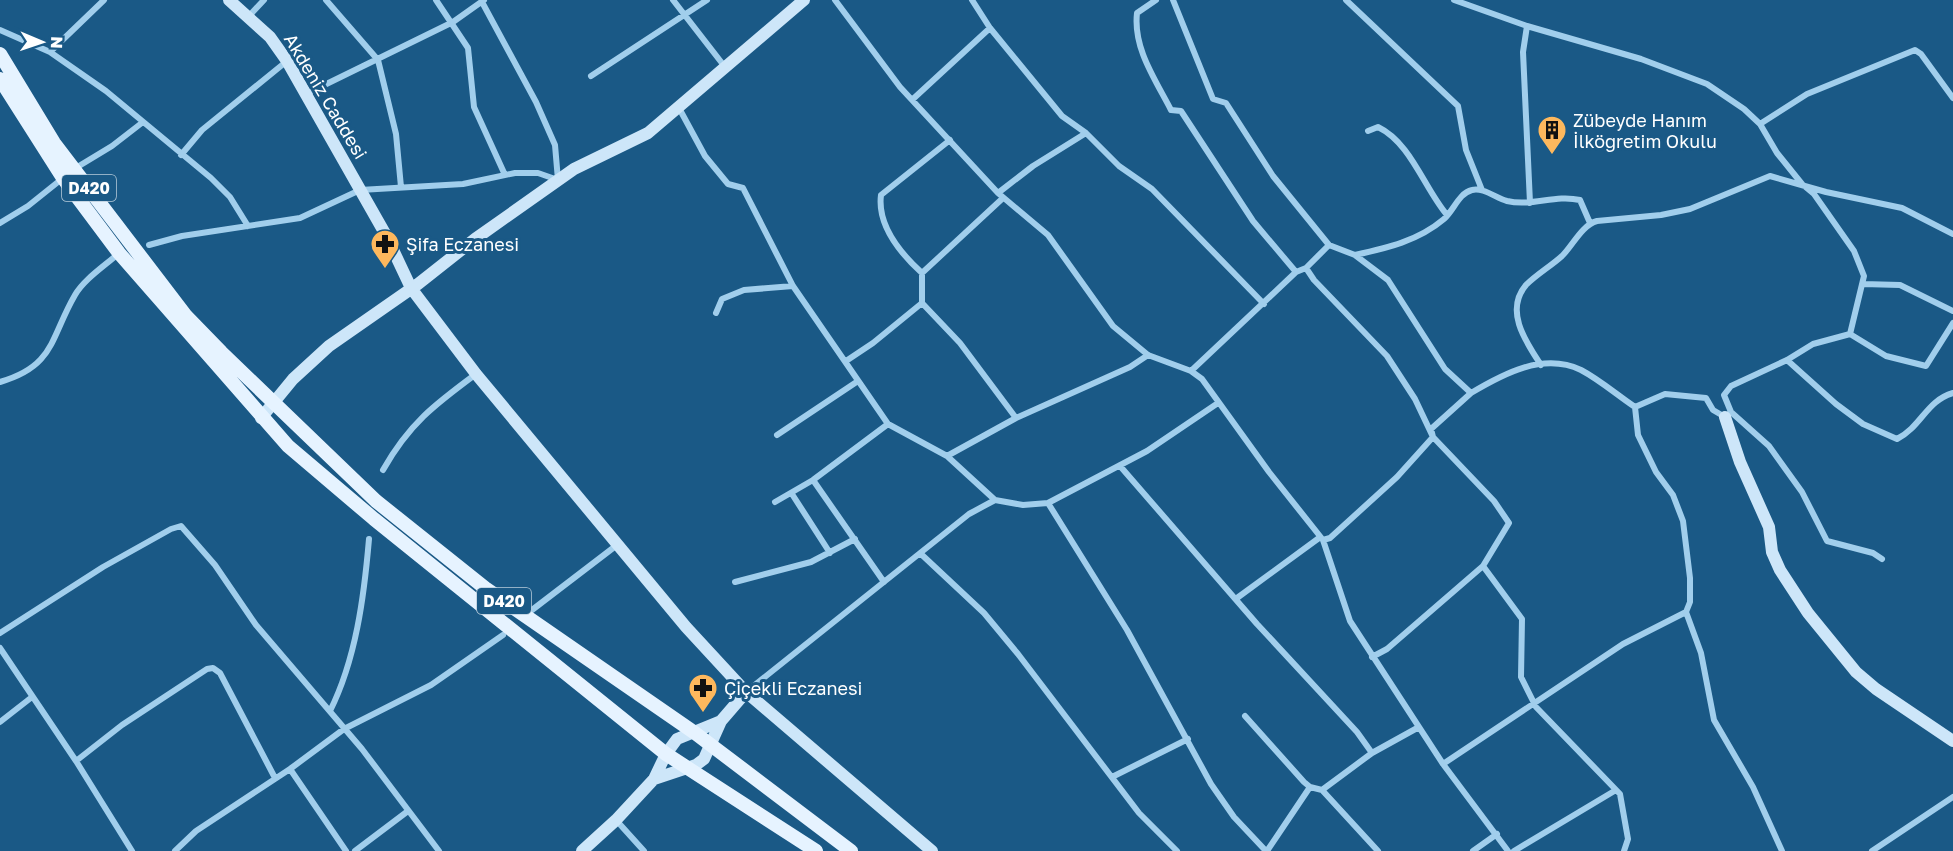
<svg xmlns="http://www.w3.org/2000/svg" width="1953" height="851" font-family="'Golos Text',sans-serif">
	<rect width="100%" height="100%" fill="#1a5986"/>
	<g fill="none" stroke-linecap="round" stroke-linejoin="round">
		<path stroke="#a1ceec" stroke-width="6" d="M326 0 378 60 396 134 401 187
			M436 0 468 48 474 107 505 175
			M673 0 725 67
			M835 0 900 87 998 193 1048 235 1113 326 1148 355 1191 371 1202 379 1269 472 1323 540 1350 621 1443 764 1508 851
			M972 0 990 28 1062 116 1086 133 1119 166 1152 189 1264 304
			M1156 0 1137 13C1133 48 1155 79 1171 110L1181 111 1253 221 1296 272
			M1173 0 1213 99 1226 103 1273 176 1329 245
			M1346 0 1458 106 1466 150 1482 190
			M1454 0 1527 26 1641 59 1707 84 1744 109 1760 124 1777 153 1802 184 1814 194 1854 251 1864 276 1850 334 1813 344 1787 360 1731 386 1724 395 1731 412
			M248 17 264 0
			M1527 26 1523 52 1530 203
			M0 30 50 52 106 91 211 178 230 197 248 226
			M50 52 104 0
			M591 76 707 0
			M306 94 453 22 484 0
			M913 99 990 28
			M679 108 705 156 728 184 743 188 793 286 888 424 947 456 995 500
			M1760 124 1807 94 1915 50 1921 54 1953 98
			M1368 131 1378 127C1411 143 1424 188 1447 215
			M181 155 202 130 287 61
			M74 169 112 146 143 122
			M998 193 1033 166 1086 133
			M0 223 28 206 63 178
			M149 245 182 236 300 218 360 190 463 184 515 173H538L558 180 555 145 536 102 482 2
			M1355 255C1387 248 1418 241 1444 219 1454 210 1459 193 1472 190 1483 187 1496 198 1507 201 1532 207 1555 194 1580 200L1590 223
			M1306 268 1314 280 1387 356 1415 399 1433 437 1494 501 1509 523 1483 566 1387 649 1372 657
			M922 273 1003 198
			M1863 284 1900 285 1953 311
			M922 303 960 343 1016 418
			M716 313 722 299 744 290 793 286
			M1850 334 1886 356 1926 366 1953 323
			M1787 360 1836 404 1863 424 1897 439C1922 426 1926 401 1953 393
			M846 361 873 343 922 303V273C900 253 877 226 881 195L950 140
			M1541 365C1526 342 1504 311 1526 285 1537 274 1551 266 1562 256 1573 245 1582 225 1597 221L1661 215 1690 209 1770 176 1826 192 1902 208 1953 234
			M1191 371 1296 272 1306 268 1329 245 1355 255 1388 280 1445 369 1471 393C1503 374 1543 352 1581 370 1600 380 1617 395 1635 407L1665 394 1706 398 1713 410 1725 417 1731 412 1769 446 1802 492 1827 541 1873 553 1882 559
			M0 382C55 366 50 338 75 295 84 279 106 265 119 253
			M1635 407 1638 435 1656 472 1673 495 1683 521 1690 578V602L1686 612 1701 653 1714 720 1753 787 1782 851
			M777 435 858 381
			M947 456 1016 418 1130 367 1148 355
			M1120 466 1257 624 1357 732 1372 753
			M383 470C409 424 434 405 476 374
			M813 480 884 582
			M792 494 830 553
			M775 502 813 480 888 424
			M1048 503 1127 630 1211 784 1234 817 1266 851
			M1323 540 1330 538 1397 477 1433 437 1431 429 1471 393
			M921 554 984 613 1018 654 1139 813 1177 851
			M1483 566 1522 619 1521 677 1536 707 1620 794 1628 839 1624 851
			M735 582 811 562 855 539
			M1237 598 1319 538
			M532 610 617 545
			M0 633 103 567 171 529 181 526 215 565 256 625 362 749 439 851
			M0 648 76 761
			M746 692 969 514 995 500 1023 505 1048 503 1147 451 1218 403
			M330 711C356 659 364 597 369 539
			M1245 716 1304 782 1310 787 1322 790 1372 753 1419 727
			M0 722 32 697
			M1443 764 1623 644 1686 612
			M290 769 346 851
			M1112 777 1188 739
			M1322 790 1378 851
			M616 820 644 851
			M132 851 76 761 122 725 207 669 213 668 220 673 275 778
			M175 851 196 831 290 769 344 729 431 685 503 635
			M355 851 408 811
			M1267 851 1310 787
			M1473 851 1497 834
			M1514 851 1616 790
			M1872 851 1953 797"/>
		<path stroke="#cde6f9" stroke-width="12" d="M229 0 270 37 287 61 387 237 411 288 476 374 686 627 746 692 932 851
			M1725 417 1740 462 1769 527 1772 552 1780 570 1808 613 1856 672 1876 689 1953 741
			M261 418 293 379 329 346 418 284 475 239 574 169 648 133 804 0
			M654 779 696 765 704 759 721 721 746 692
			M582 851 616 820 654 779 666 754 677 739 721 721"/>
		<path stroke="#e6f3ff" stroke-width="14" d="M0 54 54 143 186 316 221 352 376 501 485 588 695 733 851 851
			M0 79 63 178 119 253 288 446 374 519 666 754 816 851"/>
	</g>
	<defs>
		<g id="building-pin" transform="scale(1.5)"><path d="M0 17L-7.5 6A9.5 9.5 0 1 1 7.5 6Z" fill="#feb85d" stroke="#1a5986"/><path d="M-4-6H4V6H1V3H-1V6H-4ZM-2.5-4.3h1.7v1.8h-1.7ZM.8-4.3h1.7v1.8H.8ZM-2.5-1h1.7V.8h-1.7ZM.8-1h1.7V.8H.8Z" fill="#111"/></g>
		<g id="pharmacy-pin" transform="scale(1.5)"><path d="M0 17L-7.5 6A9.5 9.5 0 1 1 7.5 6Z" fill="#feb85d" stroke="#1a5986"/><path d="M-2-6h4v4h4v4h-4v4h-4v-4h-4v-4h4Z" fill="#111"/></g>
	</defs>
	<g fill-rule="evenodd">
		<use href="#building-pin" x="1552" y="130"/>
		<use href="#pharmacy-pin" x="385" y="244"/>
		<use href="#pharmacy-pin" x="703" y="688"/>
	</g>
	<g text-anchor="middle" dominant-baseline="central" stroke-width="6" stroke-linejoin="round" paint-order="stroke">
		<g fill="#1a5986" stroke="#bacddb" stroke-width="1.5">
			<rect x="62" y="175" width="54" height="26" rx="4.5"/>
			<rect x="477" y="588" width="54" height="26" rx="4.5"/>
		</g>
		<g font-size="16" font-weight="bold" fill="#fff">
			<text x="89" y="188">D420</text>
			<text x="504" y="601">D420</text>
		</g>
		<g font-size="18" fill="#fff" stroke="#1a5986">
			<text transform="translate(326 96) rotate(59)">Akdeniz Caddesi</text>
		</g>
		<g font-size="18" fill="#fff" stroke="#1a5986" text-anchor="start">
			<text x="1573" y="120">Zübeyde Hanım<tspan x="1573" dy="21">İlköğretim Okulu</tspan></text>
			<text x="406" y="244">Şifa Eczanesi</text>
			<text x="724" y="688">Çiçekli Eczanesi</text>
		</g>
	</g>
	<g transform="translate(42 42) rotate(92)" stroke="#1a5986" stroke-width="4.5" paint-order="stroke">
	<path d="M0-4.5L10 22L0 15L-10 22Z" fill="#ffffff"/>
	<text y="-9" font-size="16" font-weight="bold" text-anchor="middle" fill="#ffffff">N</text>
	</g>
</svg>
